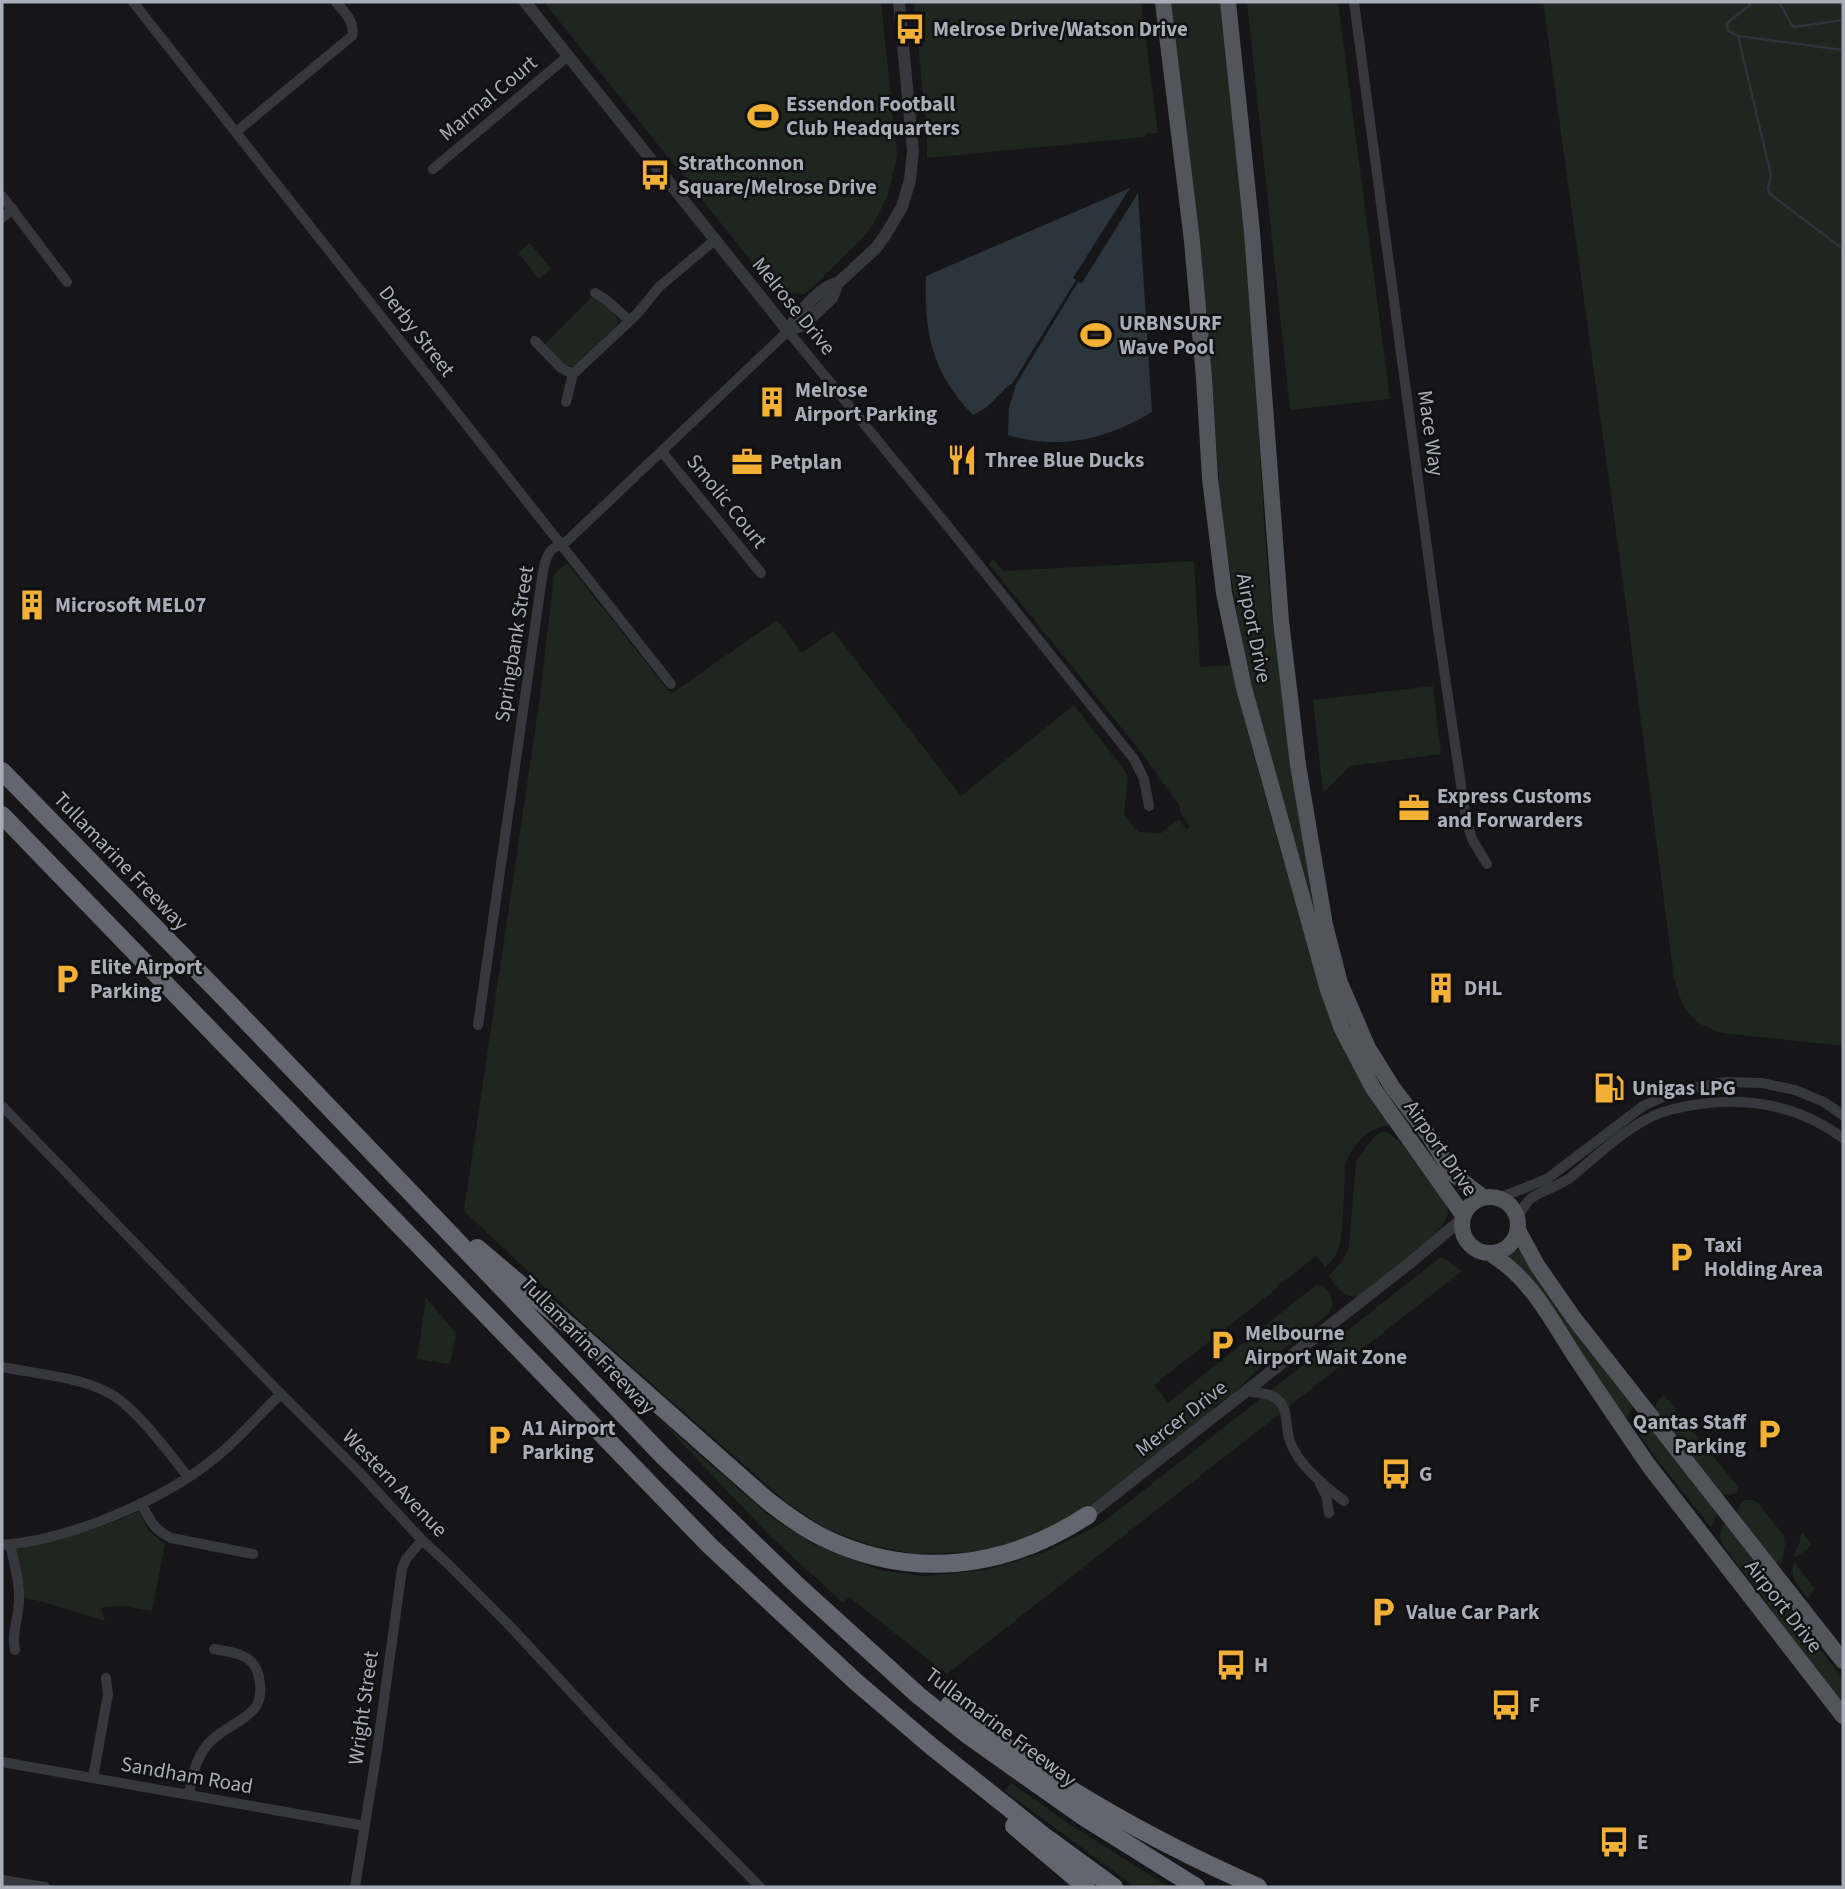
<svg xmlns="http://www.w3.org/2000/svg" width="1845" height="1889" font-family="'Source Sans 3',sans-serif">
	<rect width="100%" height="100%" fill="#161618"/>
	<path fill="#1e261f" d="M544 2H881L897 155 888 195 873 225 860 241 805 294 786 293 785 298 780 297Z
		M914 2H1141L1158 133 1145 134V137L927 158V136Z
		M1170 2H1221C1234 109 1244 216 1252 324 1259 411 1261 497 1269 584 1279 696 1299 808 1317 920L1311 921 1245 659 1227 554 1220 492 1199 239Z
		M1247 2H1338L1390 399 1290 410Z
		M1543 2H1843V1046L1722 1033C1689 1022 1683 1011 1674 978L1625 597Z
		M530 243 551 269 539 279 518 253Z
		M593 296 613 312 618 321 616 326 574 366C560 368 553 354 545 344Z
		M993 559 1003 571 1194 561 1200 667 1231 665 1245 724 1311 959 1391 1125C1370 1125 1350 1146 1345 1166 1344 1185 1344 1241 1336 1255 1333 1260 1328 1264 1325 1267L1316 1256 1282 1283 1277 1285V1288L1154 1385 1168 1403 1316 1285C1331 1287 1337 1303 1328 1314L1257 1370 1233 1394 1213 1407 1214 1410 1136 1472 1070 1519 1017 1544 974 1552 916 1554 870 1545 826 1529 785 1501 586 1326 464 1211 540 697 554 574 567 563 671 694 777 620 802 653 833 631 961 796 1074 705 1128 775 1124 814 1138 832 1161 833 1179 819 1186 829 1190 827 1181 814 1179 805 1141 752 989 564Z
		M1433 686 1441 754 1350 766 1323 793 1313 700Z
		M1384 1132C1399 1135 1412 1159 1423 1170 1431 1178 1448 1199 1448 1211 1448 1235 1378 1281 1358 1296 1344 1299 1336 1286 1329 1276 1332 1270 1335 1270 1339 1265 1344 1259 1347 1253 1349 1246L1356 1161 1373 1138 1379 1133Z
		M1519 1249 1634 1406 1626 1418H1625L1508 1257Z
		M1441 1257 1462 1271 947 1674 849 1597 843 1603 770 1536 658 1418 768 1515 813 1544 879 1570 924 1576 987 1570 1045 1552 1102 1523Z
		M426 1298 456 1333 450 1364 417 1359Z
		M1664 1395 1738 1487 1737 1493 1727 1495 1720 1494 1656 1412V1402Z
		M1645 1416 1717 1513 1711 1527 1666 1471 1639 1434C1636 1428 1635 1423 1639 1417Z
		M1745 1500H1753L1759 1504 1784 1536 1785 1545 1781 1564 1771 1561 1737 1515 1739 1505Z
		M139 1511 148 1530 165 1544 152 1611 122 1606 101 1608 105 1621 40 1601 24 1598V1586L16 1548C62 1541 97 1530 139 1511Z
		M1722 1524H1728L1774 1582 1801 1625 1843 1678V1707L1780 1624 1767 1602 1723 1545 1720 1537Z
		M1803 1533 1812 1545 1796 1557 1793 1556 1800 1542 1801 1534Z
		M1794 1562 1815 1589 1808 1598C1798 1586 1789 1577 1794 1562Z
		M1011 1783 1071 1825 1169 1887H1135L1005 1791Z"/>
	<path fill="#2c353c" d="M1130 188 1073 278 1076 280 1012 384 1009 385 987 407 973 415C932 373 924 333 926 276Z
		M1138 193 1152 412C1108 439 1058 451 1008 435L1009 407 1015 389V386L1078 282 1082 283Z"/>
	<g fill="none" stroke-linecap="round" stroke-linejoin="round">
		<path stroke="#2c353c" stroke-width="2.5" d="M1750 2V5L1727 23 1728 31 1738 36 1771 175 1768 189 1770 194 1843 249
			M1779 2 1793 27 1843 20
			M1739 36 1843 50"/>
		<path stroke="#37383d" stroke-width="10" d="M133 2 671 684
			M1354 2 1437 622 1466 819 1472 839 1487 864
			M236 132 352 36C356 22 344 12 336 2
			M433 169 568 56
			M2 196 67 282
			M2 218 13 209
			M595 293 605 299 629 320
			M535 341 561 368 573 374
			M566 402 573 374 637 314 659 287 716 239
			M662 452 761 573
			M478 1025 543 571C547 552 550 548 567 541L788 331 942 519 1134 759 1144 779 1149 806
			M2 1106 281 1394 359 1472 422 1540 446 1562 508 1624 623 1748 760 1887
			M1499 1198 1547 1179 1643 1106 1668 1095 1693 1088 1726 1082 1762 1083 1795 1090 1824 1102 1843 1115
			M1517 1218C1522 1211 1526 1201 1533 1197 1546 1189 1559 1186 1571 1177 1597 1156 1623 1130 1653 1116 1668 1109 1685 1106 1700 1104 1752 1097 1801 1107 1843 1138
			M2 1367C36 1374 75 1376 107 1392 133 1404 169 1453 188 1477
			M1247 1391C1256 1393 1271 1393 1278 1400 1289 1409 1285 1429 1290 1441 1297 1464 1326 1487 1344 1501
			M1320 1484 1326 1495 1329 1513
			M141 1503C150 1520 153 1529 171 1538L253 1554
			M10 1544C14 1563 20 1581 19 1600 19 1617 11 1634 15 1650
			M2 1545C69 1540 162 1501 215 1458 239 1439 258 1415 281 1394
			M2 1762 365 1826
			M93 1778 108 1694 106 1678
			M189 1795C192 1776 195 1761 207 1745 220 1729 241 1724 254 1709 260 1702 261 1693 260 1684 258 1655 238 1653 214 1649
			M2 1880 45 1887
			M355 1887 377 1750 402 1569 406 1559 422 1540"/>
		<path stroke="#37383d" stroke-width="12" d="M525 2 788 331
			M788 331 803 325 832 298 838 283 876 248 886 234 902 207 910 180 913 151 899 2
			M788 331C797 314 820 286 838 283
			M1088 1515 1411 1262 1462 1219"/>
		<path stroke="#53555c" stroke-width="16" d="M1163 2 1192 241 1204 378 1210 478 1224 593 1244 688 1328 990 1342 1029 1373 1088 1463 1215
			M1228 2 1252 232 1281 621 1298 765 1325 925 1340 983 1368 1048 1393 1088 1430 1137 1452 1173 1483 1197
			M1462 1225a28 28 0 1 1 56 0a28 28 0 1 1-56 0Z
			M1518 1230 1537 1265 1573 1317 1843 1661
			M1491 1254C1532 1280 1550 1318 1576 1358 1600 1394 1624 1430 1649 1466L1843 1716"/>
		<path stroke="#63666e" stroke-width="18" d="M2 771 231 1005 663 1456 798 1586 918 1695 969 1736 1081 1815 1196 1887
			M2 815 710 1546 855 1681 931 1746 1044 1836 1114 1887
			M477 1248 580 1335 768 1501C785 1514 802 1527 822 1537 912 1581 1006 1569 1088 1515
			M949 1705C1044 1779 1148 1839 1258 1887
			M1014 1826 1086 1887"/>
	</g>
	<defs>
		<g id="bus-bare" transform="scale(2.415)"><path d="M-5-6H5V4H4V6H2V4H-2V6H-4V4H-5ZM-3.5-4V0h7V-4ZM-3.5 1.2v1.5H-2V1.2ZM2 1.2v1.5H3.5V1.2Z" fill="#f2b134" stroke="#111113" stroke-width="2.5" paint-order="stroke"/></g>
		<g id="stadium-bare" transform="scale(2.415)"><path d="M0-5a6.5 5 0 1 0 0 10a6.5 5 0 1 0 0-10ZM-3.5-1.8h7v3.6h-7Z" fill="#f2b134" stroke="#111113" stroke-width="2.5" paint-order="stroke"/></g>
		<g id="building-bare" transform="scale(2.415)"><path d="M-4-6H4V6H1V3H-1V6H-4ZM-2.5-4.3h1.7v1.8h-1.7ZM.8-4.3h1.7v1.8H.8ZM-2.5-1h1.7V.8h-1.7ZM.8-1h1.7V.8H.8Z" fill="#f2b134" stroke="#111113" stroke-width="2.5" paint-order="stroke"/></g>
		<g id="restaurant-bare" transform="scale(2.415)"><path d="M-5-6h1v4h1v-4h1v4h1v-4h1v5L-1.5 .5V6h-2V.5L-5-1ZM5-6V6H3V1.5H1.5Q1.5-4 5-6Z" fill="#f2b134" stroke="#111113" stroke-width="2.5" paint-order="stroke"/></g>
		<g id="office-bare" transform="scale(2.415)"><path d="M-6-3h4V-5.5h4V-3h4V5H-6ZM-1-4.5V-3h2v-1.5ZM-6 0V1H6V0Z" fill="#f2b134" stroke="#111113" stroke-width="2.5" paint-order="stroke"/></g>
		<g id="parking-bare" transform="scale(2.415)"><path d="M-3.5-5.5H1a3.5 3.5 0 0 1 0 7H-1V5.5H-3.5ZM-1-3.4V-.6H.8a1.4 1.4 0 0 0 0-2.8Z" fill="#f2b134" stroke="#111113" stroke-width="2.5" paint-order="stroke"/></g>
		<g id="fuel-bare" transform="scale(2.415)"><path d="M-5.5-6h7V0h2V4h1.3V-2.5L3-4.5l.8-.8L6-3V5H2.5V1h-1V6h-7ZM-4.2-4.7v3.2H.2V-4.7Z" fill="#f2b134" stroke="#111113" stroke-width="2.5" paint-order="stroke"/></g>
	</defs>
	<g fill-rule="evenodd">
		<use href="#bus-bare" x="910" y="29"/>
		<use href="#stadium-bare" x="763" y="116"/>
		<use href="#bus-bare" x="655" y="175"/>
		<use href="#stadium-bare" x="1096" y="335"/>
		<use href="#building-bare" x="772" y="402"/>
		<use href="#restaurant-bare" x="962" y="460"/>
		<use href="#office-bare" x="747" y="462"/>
		<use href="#building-bare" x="32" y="605"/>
		<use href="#office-bare" x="1414" y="808"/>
		<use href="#parking-bare" x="67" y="979"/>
		<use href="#building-bare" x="1441" y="988"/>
		<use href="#fuel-bare" x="1609" y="1088"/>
		<use href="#parking-bare" x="1681" y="1257"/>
		<use href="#parking-bare" x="1222" y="1345"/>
		<use href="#parking-bare" x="1769" y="1434"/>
		<use href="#parking-bare" x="499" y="1440"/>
		<use href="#bus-bare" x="1396" y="1474"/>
		<use href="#parking-bare" x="1383" y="1612"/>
		<use href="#bus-bare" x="1231" y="1665"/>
		<use href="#bus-bare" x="1506" y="1705"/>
		<use href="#bus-bare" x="1614" y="1842"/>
	</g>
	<g text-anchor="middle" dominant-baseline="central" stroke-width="5" stroke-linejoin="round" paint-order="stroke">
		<g font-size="21" font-weight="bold" fill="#a8adb8" stroke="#111113" text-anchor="start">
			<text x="933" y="29">Melrose Drive/Watson Drive</text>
			<text x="786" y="104">Essendon Football<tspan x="786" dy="24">Club Headquarters</tspan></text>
			<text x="678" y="163">Strathconnon<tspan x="678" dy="24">Square/Melrose Drive</tspan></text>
			<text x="1119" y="323">URBNSURF<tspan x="1119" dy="24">Wave Pool</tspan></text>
			<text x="795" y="390">Melrose<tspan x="795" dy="24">Airport Parking</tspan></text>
			<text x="985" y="460">Three Blue Ducks</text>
			<text x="770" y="462">Petplan</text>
			<text x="55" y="605">Microsoft MEL07</text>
			<text x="1437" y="796">Express Customs<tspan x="1437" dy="24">and Forwarders</tspan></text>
			<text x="90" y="967">Elite Airport<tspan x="90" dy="24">Parking</tspan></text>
			<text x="1464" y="988">DHL</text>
			<text x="1632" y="1088">Unigas LPG</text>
			<text x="1704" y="1245">Taxi<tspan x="1704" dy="24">Holding Area</tspan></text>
			<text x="1245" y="1333">Melbourne<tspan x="1245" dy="24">Airport Wait Zone</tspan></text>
			<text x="1746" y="1422" text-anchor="end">Qantas Staff<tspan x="1746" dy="24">Parking</tspan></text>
			<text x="522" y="1428">A1 Airport<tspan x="522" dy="24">Parking</tspan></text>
			<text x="1419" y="1474">G</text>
			<text x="1406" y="1612">Value Car Park</text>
			<text x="1254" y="1665">H</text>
			<text x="1529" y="1705">F</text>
			<text x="1637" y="1842">E</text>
		</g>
		<g font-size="21" fill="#a8adb8" stroke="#111113">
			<text transform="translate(488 98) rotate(-40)">Marmal Court</text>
			<text transform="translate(794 306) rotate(51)">Melrose Drive</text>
			<text transform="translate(417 331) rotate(52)">Derby Street</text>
			<text transform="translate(1431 433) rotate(82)">Mace Way</text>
			<text transform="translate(727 501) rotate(51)">Smolic Court</text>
			<text transform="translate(1254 628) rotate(79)">Airport Drive</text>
			<text transform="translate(514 644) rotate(-81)">Springbank Street</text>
			<text transform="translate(121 861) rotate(46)">Tullamarine Freeway</text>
			<text transform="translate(1441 1148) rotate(55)">Airport Drive</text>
			<text transform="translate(588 1345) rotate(46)">Tullamarine Freeway</text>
			<text transform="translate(1181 1418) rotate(-38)">Mercer Drive</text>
			<text transform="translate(395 1483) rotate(46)">Western Avenue</text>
			<text transform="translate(1784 1606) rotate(52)">Airport Drive</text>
			<text transform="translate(363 1708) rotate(-82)">Wright Street</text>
			<text transform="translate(1001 1727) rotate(37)">Tullamarine Freeway</text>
			<text transform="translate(187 1775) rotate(10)">Sandham Road</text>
		</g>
	</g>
	<rect width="1845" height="1889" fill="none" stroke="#a8adb8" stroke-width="7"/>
</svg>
